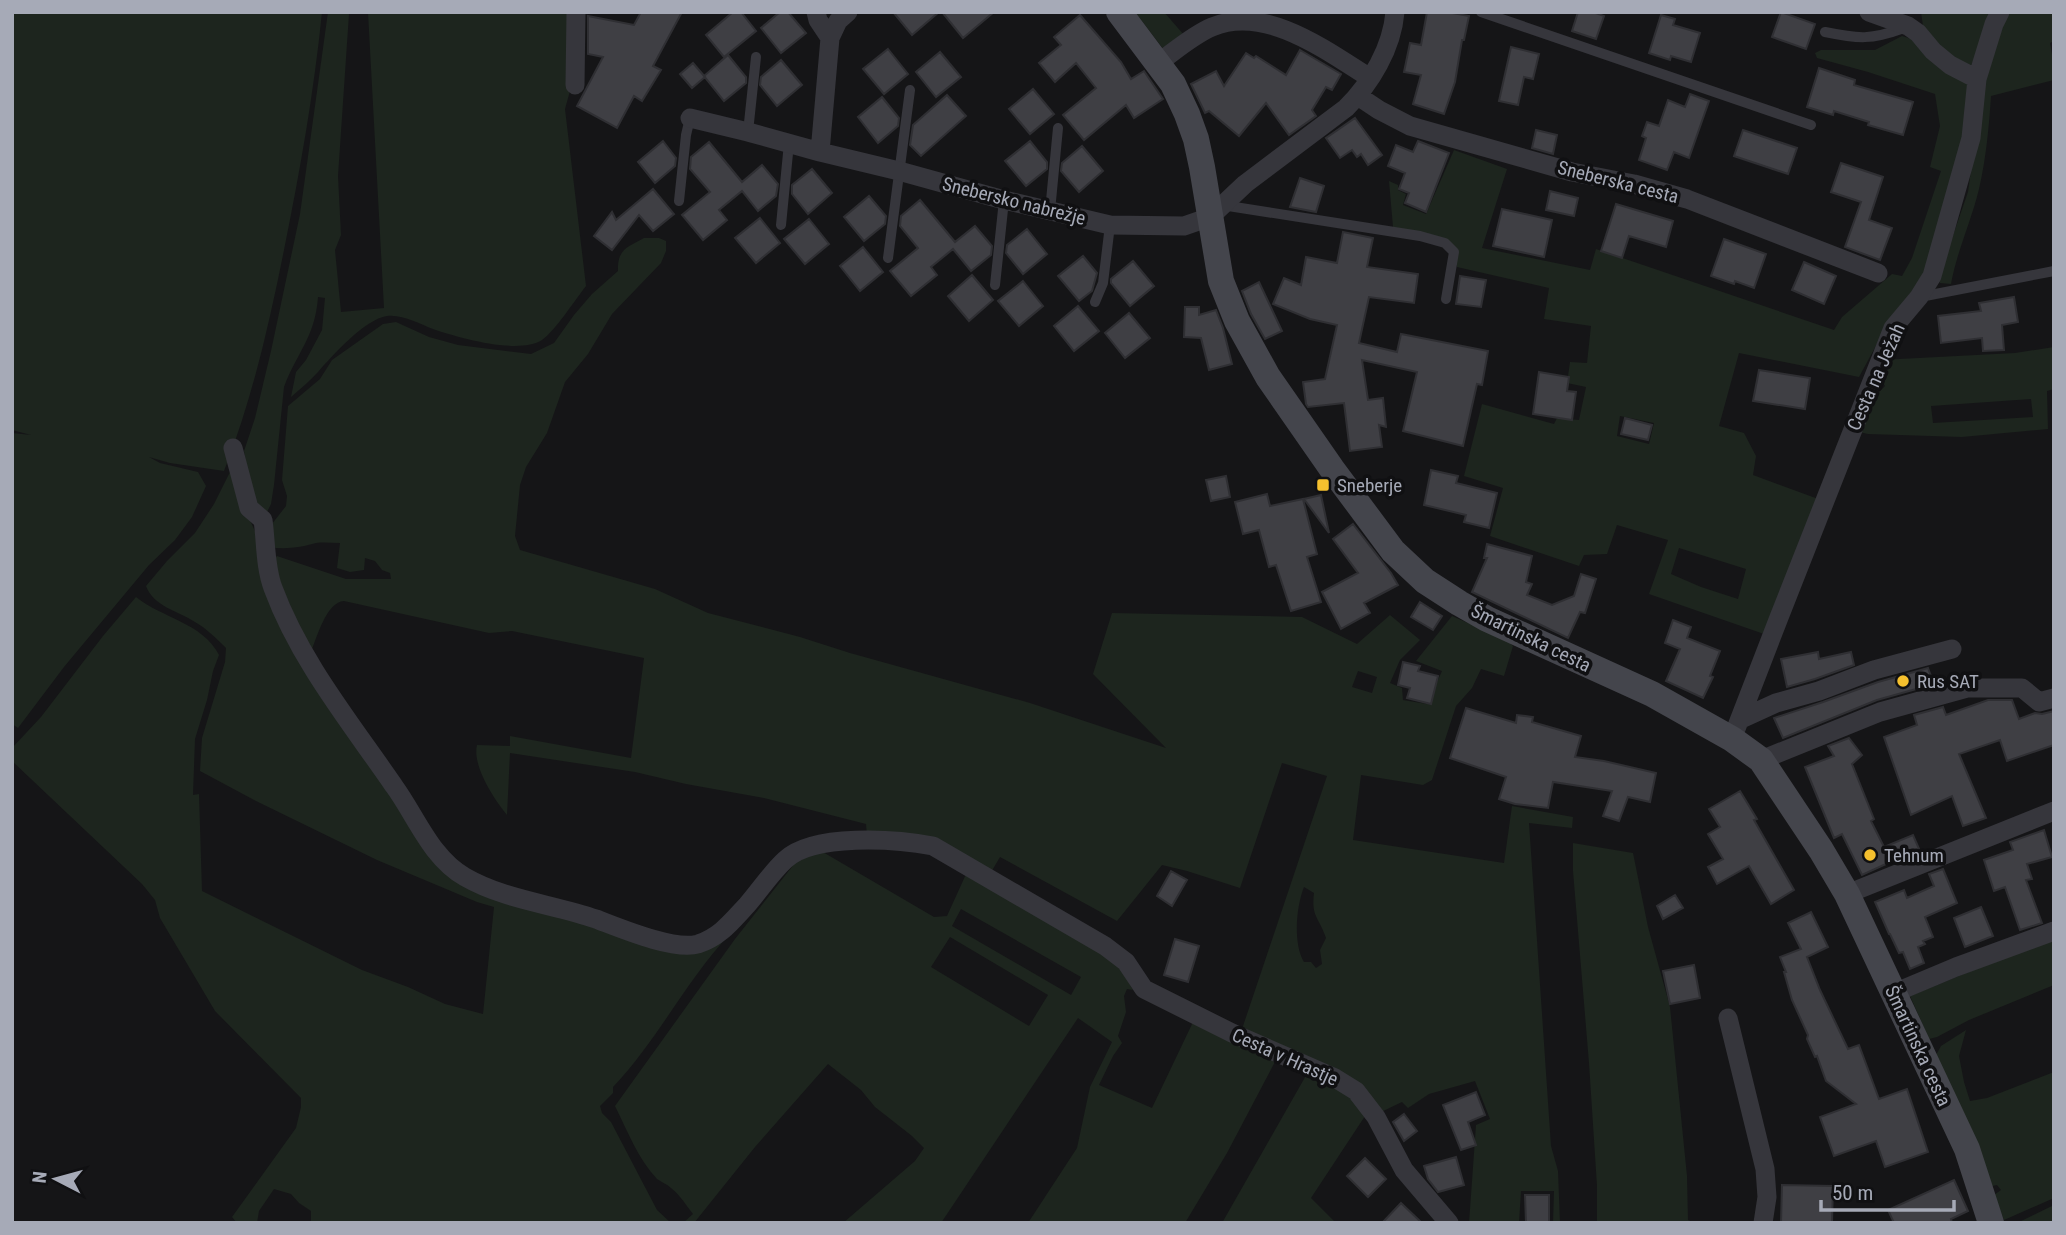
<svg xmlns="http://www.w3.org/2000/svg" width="2066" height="1235" font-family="'Roboto Condensed',sans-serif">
	<rect width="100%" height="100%" fill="#151517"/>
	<path fill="#1d251e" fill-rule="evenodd" d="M12 12H322C314 92 300 171 284 250 269 325 252 400 224 471L170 463 149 457 160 463 198 472 206 486 192 517 175 540 149 565 64 667 18 728 12 724V433L31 435 12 430Z
		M328 12H359L349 14 338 176 341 235 335 250 341 312 384 308 368 12H570V91L565 109 586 286C575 300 555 331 542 340 519 355 459 338 433 329 420 324 402 314 387 316 365 319 332 356 318 372 310 381 300 389 291 397L296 372 306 360 322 330 325 298 318 297C315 338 297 352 284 387L274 485 271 504 266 514 253 509 244 451 255 418 271 351 300 214Z
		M1135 12H1164L1184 35 1164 50Z
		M1921 12H1994L1971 66 1963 65 1924 33Z
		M2004 12H2054V41L2050 43 2054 66V80L1991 96C1989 127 1986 159 1979 189 1971 222 1957 251 1951 284L1940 283 1938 279 1968 192 1982 90Z
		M1902 36 1915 40 1968 85 1969 121 1932 264 1878 342 1859 377 1739 353 1719 426 1744 433 1756 456 1753 475 1821 500 1764 634 1649 594 1668 540 1617 525 1607 554 1584 555 1579 566 1490 536 1503 488 1464 476 1482 404 1554 424 1557 418 1579 420 1586 387 1567 383 1570 362 1587 363 1591 326 1544 319 1549 288 1457 267 1456 251 1447 239 1393 227 1389 181 1398 185V190L1406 194 1403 205 1426 214 1454 150 1507 169 1482 248 1590 270 1596 249 1834 330 1842 317 1892 274 1902 276 1912 258 1941 171 1930 167 1940 126 1935 94 1868 72 1817 58 1815 53 1821 50H1875ZM1620 416 1654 423 1649 444 1617 436ZM1679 548 1746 569 1738 599 1701 587 1671 574Z
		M644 238H659L666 241V251L661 263 612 314 588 354 565 382 547 433 526 467 520 485 515 536 520 550 655 589 708 613 800 637 850 653 1030 703 1166 748 1093 674 1112 613 1302 617 1357 644 1390 615 1420 640 1400 660 1390 683 1402 688 1403 700 1427 704 1442 671 1416 661 1452 616 1507 640 1513 646 1504 676 1481 669 1472 688 1456 706 1432 780 1423 785 1361 775 1353 840 1504 863 1512 806 1573 817 1572 828 1529 823 1551 1146 1558 1171 1560 1223H1553L1554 1191H1521L1519 1223H1469L1476 1125 1490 1119 1475 1081 1429 1094 1408 1108 1402 1102 1379 1113 1241 1032 1327 776 1282 763 1240 888 1187 871 1162 865 1117 921 1000 857 990 874 949 849 867 836 866 824 764 798 686 784 635 772 510 753 507 815C494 799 472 766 477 745L510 746V736L631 758 644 658 512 631 489 633 344 601C326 602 317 638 310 654L272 562 277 556 346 579H391L390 573 382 570 375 561 365 558 364 570 350 572 337 568 340 543C332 543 323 542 316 543 302 547 285 550 270 547L268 529 286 506 287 496 282 480 288 406 320 379 332 360 383 324 396 322 429 337 458 345 531 354 554 343 574 315 592 294 618 271C617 249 628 247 644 238ZM1358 671 1377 677 1372 693 1352 687ZM1304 887 1314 893C1311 917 1319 917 1326 938L1320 950 1322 964 1316 968 1311 962H1304C1293 944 1296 907 1304 887Z
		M2054 347V389L2047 391 2048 429 1962 437 1868 434 1855 431 1875 396 1885 386 1882 381 1880 360 2015 353ZM2031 399 2033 417 1933 423 1931 406Z
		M232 468 244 507 258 538 267 587 441 861 665 946 731 933C686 980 658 1040 613 1087V1093L600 1106 602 1113 611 1122 657 1210 671 1223H311V1211L299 1203 291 1194 274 1189 259 1211 257 1223H237L232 1217 296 1128 301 1107V1098L215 1011 160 918 155 900 142 884 12 761V748L41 717 103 636 136 597C162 618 203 623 219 655L213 671 207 700 195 739 193 795 199 794 202 891 362 970 408 987 445 1004 483 1014 494 907 477 902 377 860 256 801 200 771 202 738 225 662 226 648C216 638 207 629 195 622 178 611 153 606 146 586L167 561 195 533 214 504Z
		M1573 843 1633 853 1648 927 1670 1007 1687 1176 1688 1220 1695 1223H1597V1186L1589 1063 1573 871Z
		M816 848 934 917 947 916 967 872 1117 962 1133 990 1127 989 1124 996 1126 1012 1118 1036 1122 1043 1113 1056 1099 1085 1152 1108 1193 1022 1277 1058 1227 1153 1185 1223H1028L1077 1148 1090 1087 1112 1042 1078 1018 941 1223H843L915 1161 924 1148 912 1136 875 1107 861 1090 828 1064 755 1147 694 1223H683L693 1214C686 1205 680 1195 671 1188 667 1184 661 1182 657 1179 638 1159 627 1130 615 1106L735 939 795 863ZM961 909 1081 977 1071 995 952 926ZM950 937 1048 995 1029 1026 931 967Z
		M2054 937V985L1969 1020 1937 1037 1929 1039 1910 996Z
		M1966 1030 1959 1056 1964 1082 1970 1101 1987 1098 2054 1072V1198L2004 1220 1994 1195 2001 1190 1997 1185 1992 1186 1936 1055 1941 1046Z
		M1308 1072 1353 1096 1367 1113 1311 1198 1336 1223H1222Z
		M2054 1205V1223H2017Z"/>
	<path fill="#3f3f44" stroke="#2f2f33" stroke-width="2" d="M641 12H682L653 66 661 70 642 101 634 96 617 128 577 106 603 57 588 54V16L634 25Z
		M733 12H741L756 31 724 57 706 35Z
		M780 12H788L806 33 781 53 761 28Z
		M893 12H939L912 35Z
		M942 12H994L963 38Z
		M1427 12H1447L1469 16 1464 40H1462L1455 82 1444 114 1413 104 1421 75 1404 72 1410 43 1421 45Z
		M1578 12H1593L1604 16 1596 39 1572 31Z
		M1781 12 1815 24 1806 49 1772 37Z
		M1080 15 1121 62 1131 79 1144 71 1163 99 1134 118 1126 105 1084 140 1063 115 1096 88 1076 63 1055 82 1039 63 1061 45 1054 37Z
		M1661 15 1675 19 1673 25 1700 33 1691 62 1671 56 1670 60 1649 53Z
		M1511 47 1539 54 1533 79 1524 77 1518 105 1499 101Z
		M888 49 908 74 884 94 863 69Z
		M1300 50 1341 74 1332 90 1326 87 1312 110 1316 116 1289 135 1266 103 1239 136 1209 111 1205 113 1191 84 1216 71 1224 86 1246 53 1254 58 1256 56 1286 75Z
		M940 52 961 77 936 97 916 72Z
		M728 55 746 77V83L724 101 704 76Z
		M781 60 802 85 777 106 760 85 761 77Z
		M693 63 705 77 692 88 680 74Z
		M1819 68 1855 80 1854 85 1913 102 1903 135 1868 125 1869 122 1834 111 1833 115 1807 107Z
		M1033 89 1054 114 1030 134 1009 109Z
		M1690 94 1709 101 1689 158 1674 152 1667 170 1639 160 1646 138 1642 136 1647 122 1659 126 1668 100 1685 107Z
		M947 95 966 116 921 156 910 145 913 125Z
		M882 97 899 118 898 126 878 143 858 117Z
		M1355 118 1382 155 1368 165 1361 154 1357 157 1352 150 1340 158 1326 138Z
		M1536 130 1557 135 1553 154 1532 148Z
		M1743 130 1797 148 1788 174 1734 156Z
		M663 141 676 158 675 166 655 183 638 162Z
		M1030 141 1047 162V169L1026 186 1005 161Z
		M1418 141 1449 153 1426 212 1405 203 1409 193 1399 189 1405 173 1388 166 1396 145 1413 152Z
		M709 142 742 182 762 165 778 184 776 196 758 211 742 191 719 210 727 220 703 240 682 215 710 192 690 169 691 157Z
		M1082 146 1103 171 1079 192 1061 171 1062 163Z
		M1841 163 1883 177 1869 220 1892 228 1880 260 1845 247 1861 202 1831 192Z
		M812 169 832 193 808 214 792 194V185Z
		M1300 178 1324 186 1316 212 1290 207Z
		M653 189 674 214 653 231 639 215 612 250 594 236 612 212 616 220Z
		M1550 191 1578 198 1574 216 1546 210Z
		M869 196 886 216 885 224 864 241 844 217Z
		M920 200 955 242 975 226 992 246 991 255 971 271 953 249 931 267 937 275 911 296 890 271 918 248 900 226 901 216Z
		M1616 204 1673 221 1666 247 1629 236 1622 258 1601 251Z
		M1502 209 1552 220 1544 257 1493 246Z
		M760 218 780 243 756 263 735 238Z
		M809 219 829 244 805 264 784 239Z
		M1027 229 1047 254 1023 274 1006 253 1007 245Z
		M1343 232 1373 238 1367 267 1418 274 1414 303 1369 297 1359 343 1397 352 1401 334 1488 351 1482 385 1477 384 1463 446 1403 431 1417 372 1362 360 1368 400 1383 398 1386 427 1379 425 1382 447 1350 451 1344 403 1308 407 1306 404 1303 382 1325 379 1337 325 1310 319 1273 304 1284 278 1301 285 1306 257 1337 263Z
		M1724 239 1766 254 1754 288 1735 281 1734 284 1711 276Z
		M863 247 883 272 860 291 840 266Z
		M1083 256 1097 273 1092 291 1079 301 1058 276Z
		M1133 261 1154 286 1130 306 1111 283V279Z
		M1804 262 1836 276 1824 304 1792 290Z
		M972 275 993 300 969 321 948 296Z
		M1460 276 1486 280 1481 307 1456 304Z
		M1023 281 1043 306 1019 326 998 301Z
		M1259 282 1282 331 1265 339 1251 314 1242 291Z
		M2014 297 2018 322 2002 325 2004 350 1983 351 1982 338 1941 343 1938 316 1981 311 1979 303Z
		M1078 306 1099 331 1074 351 1054 326Z
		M1185 307H1199V315L1216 310 1223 328 1232 364 1209 370 1201 338 1184 337Z
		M1129 313 1150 338 1125 358 1105 333Z
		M1759 370 1810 378 1805 409 1753 401Z
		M1539 372 1569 377 1567 391 1576 392 1572 420 1533 414Z
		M1625 418 1652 425 1648 440 1621 434Z
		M1431 470 1458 476 1456 483 1497 493 1489 528 1464 522 1466 515 1424 505Z
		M1226 476 1230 497 1211 501 1206 480Z
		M1267 494 1270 506 1303 499 1317 554 1307 557 1321 602 1291 611 1276 565 1269 567 1259 530 1243 534 1235 502Z
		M1321 495 1329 533 1304 499Z
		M1353 524 1391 573 1398 585 1364 603 1370 613 1341 629 1322 592 1358 573 1333 539Z
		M1487 544 1532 556 1526 582 1532 584 1527 595 1552 605 1574 596 1581 574 1596 579 1585 613 1580 612 1568 638 1472 592 1487 558H1484Z
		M1420 602 1442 616 1433 630 1411 617Z
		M1673 620 1691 627 1687 638 1720 651 1710 676 1713 677 1703 698 1666 681 1680 649 1665 643Z
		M1818 652 1819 659 1851 652 1854 665 1815 679 1787 687 1781 659Z
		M1403 662 1420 666 1418 671 1438 676 1431 704 1407 698 1410 688 1398 685Z
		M1928 668 1934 684 1877 700 1783 738 1774 718 1823 702 1878 682Z
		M1988 700H2012L2019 719 2035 713 2042 714 2054 711V745L2007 761 2000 740 1959 754 1986 818 1963 826 1952 796 1911 815 1884 737 1917 725 1914 715 1943 707 1946 715Z
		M1466 708 1516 723 1517 715 1533 717 1532 722 1581 736 1575 757 1604 761 1656 773 1650 802 1628 797 1619 821 1603 816 1612 791 1553 782 1548 808 1515 804 1499 799 1506 777 1450 758Z
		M1849 738 1862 755 1852 764 1874 819 1871 821 1884 847 1913 835 1920 851 1900 859 1899 858 1862 875 1842 834 1834 838 1805 767 1834 756 1828 746Z
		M1740 791 1757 819 1754 820 1794 890 1771 904 1749 866 1717 884 1708 867 1723 859 1708 834 1720 827 1709 809Z
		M2044 830 2052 857 2027 864 2032 879 2026 880 2042 923 2020 930 2005 887 1994 891 1984 860 2013 850 2010 842Z
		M1943 869 1957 903 1925 917 1933 937 1923 941 1925 944 1918 947 1924 963 1910 969 1903 952 1899 953 1890 934H1889L1875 902 1904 890 1907 898 1934 886 1929 874Z
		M1171 871 1187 880 1172 906 1157 896Z
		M1675 895 1683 908 1663 919 1657 906Z
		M1981 907 1993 936 1965 947 1954 918Z
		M1811 912 1828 947 1807 957 1820 990 1848 1049 1859 1045 1879 1099 1907 1089 1928 1152 1885 1167 1876 1141 1834 1156 1820 1117 1856 1104 1826 1081 1817 1056 1815 1057 1807 1039 1808 1035 1792 1000 1784 972H1786L1780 957 1801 949 1788 923Z
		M1175 939 1199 946 1188 982 1164 975Z
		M1694 965 1700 998 1670 1004 1663 971Z
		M1476 1092 1485 1115 1468 1122 1476 1145 1461 1150 1443 1105Z
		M1404 1114 1417 1131 1404 1141 1393 1122Z
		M1456 1157 1464 1185 1438 1192 1428 1179 1424 1166Z
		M1365 1158 1386 1179 1368 1197 1347 1176Z
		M1954 1180 1968 1211 1951 1219 1952 1223H1894L1888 1210Z
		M1782 1185 1833 1186 1832 1223H1781Z
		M1525 1195H1549V1223H1526Z
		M1401 1203 1422 1223H1382Z"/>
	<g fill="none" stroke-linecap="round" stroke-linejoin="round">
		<path stroke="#36363c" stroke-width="10" d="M1481 12 1811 125
			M1825 32C1859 39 1871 40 1904 28
			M748 132 756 57
			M679 201 686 135 690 118
			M1222 205 1420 236 1445 243 1454 252 1446 299
			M1050 211 1058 128
			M781 225 789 143
			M888 258 910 90
			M995 285 1004 200
			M1920 297 2054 271
			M1095 302 1103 283 1110 225"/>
		<path stroke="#36363c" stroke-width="19" d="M816 12 818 20 830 38
			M1869 12 1908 26 1918 33 1933 51 1950 65 1977 79
			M1158 63C1175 51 1193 35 1212 27 1265 4 1327 51 1370 78
			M575 85 576 12
			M1358 96 1379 110 1410 126 1572 172 1634 184 1687 199 1878 273
			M690 118 748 132 820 152 899 171 1004 200 1110 225 1184 226 1210 217 1245 184 1346 108C1371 83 1392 48 1395 12
			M820 152 830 38 838 21 848 12
			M233 448 249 508 263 520C266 541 265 567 273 588 300 661 350 722 394 786 416 816 431 858 465 877 505 900 553 904 596 919 620 928 674 951 698 944 720 937 732 921 747 905 760 890 771 873 785 860 813 833 896 839 933 846L1105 946 1126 962 1144 989 1232 1033 1335 1078 1356 1091 1376 1117 1404 1170 1449 1223
			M1741 719 1776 703 1819 691 1874 670 1952 649
			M1732 739 1778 620 1893 328 1919 297 1932 276 1971 138 1977 79 1994 24 2000 12
			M1761 760 1880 712 1967 688H2022L2039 702 2054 698
			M1847 894 2054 811
			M1894 993 1956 967 2054 931
			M1728 1018 1765 1169 1767 1197 1763 1223"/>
		<path stroke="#44454c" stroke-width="26" d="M1119 12 1173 84 1187 114 1196 139 1202 167 1221 281 1237 321 1268 377 1332 469 1393 551 1425 581 1459 603 1487 619 1652 694 1732 739 1761 760 1821 850 1847 894 1967 1149 1991 1223"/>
	</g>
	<g fill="#f5c02e" stroke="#101012" stroke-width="2.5">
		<rect x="1316" y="478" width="14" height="14" rx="3.5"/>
		<circle cx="1903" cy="681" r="7"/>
		<circle cx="1870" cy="855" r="7"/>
	</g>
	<g text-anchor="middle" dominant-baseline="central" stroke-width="7" stroke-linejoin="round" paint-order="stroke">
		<g font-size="19" fill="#a6aab7" stroke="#101012">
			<text transform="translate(1618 182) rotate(14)">Sneberska cesta</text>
			<text transform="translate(1014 201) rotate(14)">Snebersko nabrežje</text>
			<text transform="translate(1876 377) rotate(-66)">Cesta na Ježah</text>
			<text transform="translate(1531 638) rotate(26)">Šmartinska cesta</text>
			<text transform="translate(1918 1046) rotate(65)">Šmartinska cesta</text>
			<text transform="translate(1285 1057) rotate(24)">Cesta v Hrastje</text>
		</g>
		<g font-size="19" fill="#a6aab7" stroke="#101012" text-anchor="start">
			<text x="1337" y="485">Sneberje</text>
			<text x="1917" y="681">Rus SAT</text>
			<text x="1884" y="855">Tehnum</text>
		</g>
	</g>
	<rect width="2066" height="1235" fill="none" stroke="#a6aab7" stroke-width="28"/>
	<g transform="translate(56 1179) rotate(276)" stroke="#101012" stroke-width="5" paint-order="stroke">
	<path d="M0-5L12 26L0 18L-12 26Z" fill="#a6aab7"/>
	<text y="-10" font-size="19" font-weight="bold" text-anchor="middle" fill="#a6aab7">N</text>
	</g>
	<path d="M1821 1200v10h133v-10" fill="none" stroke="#a6aab7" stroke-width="3.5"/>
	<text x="1832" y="1200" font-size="21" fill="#a6aab7" stroke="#101012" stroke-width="5" paint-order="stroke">50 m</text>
</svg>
